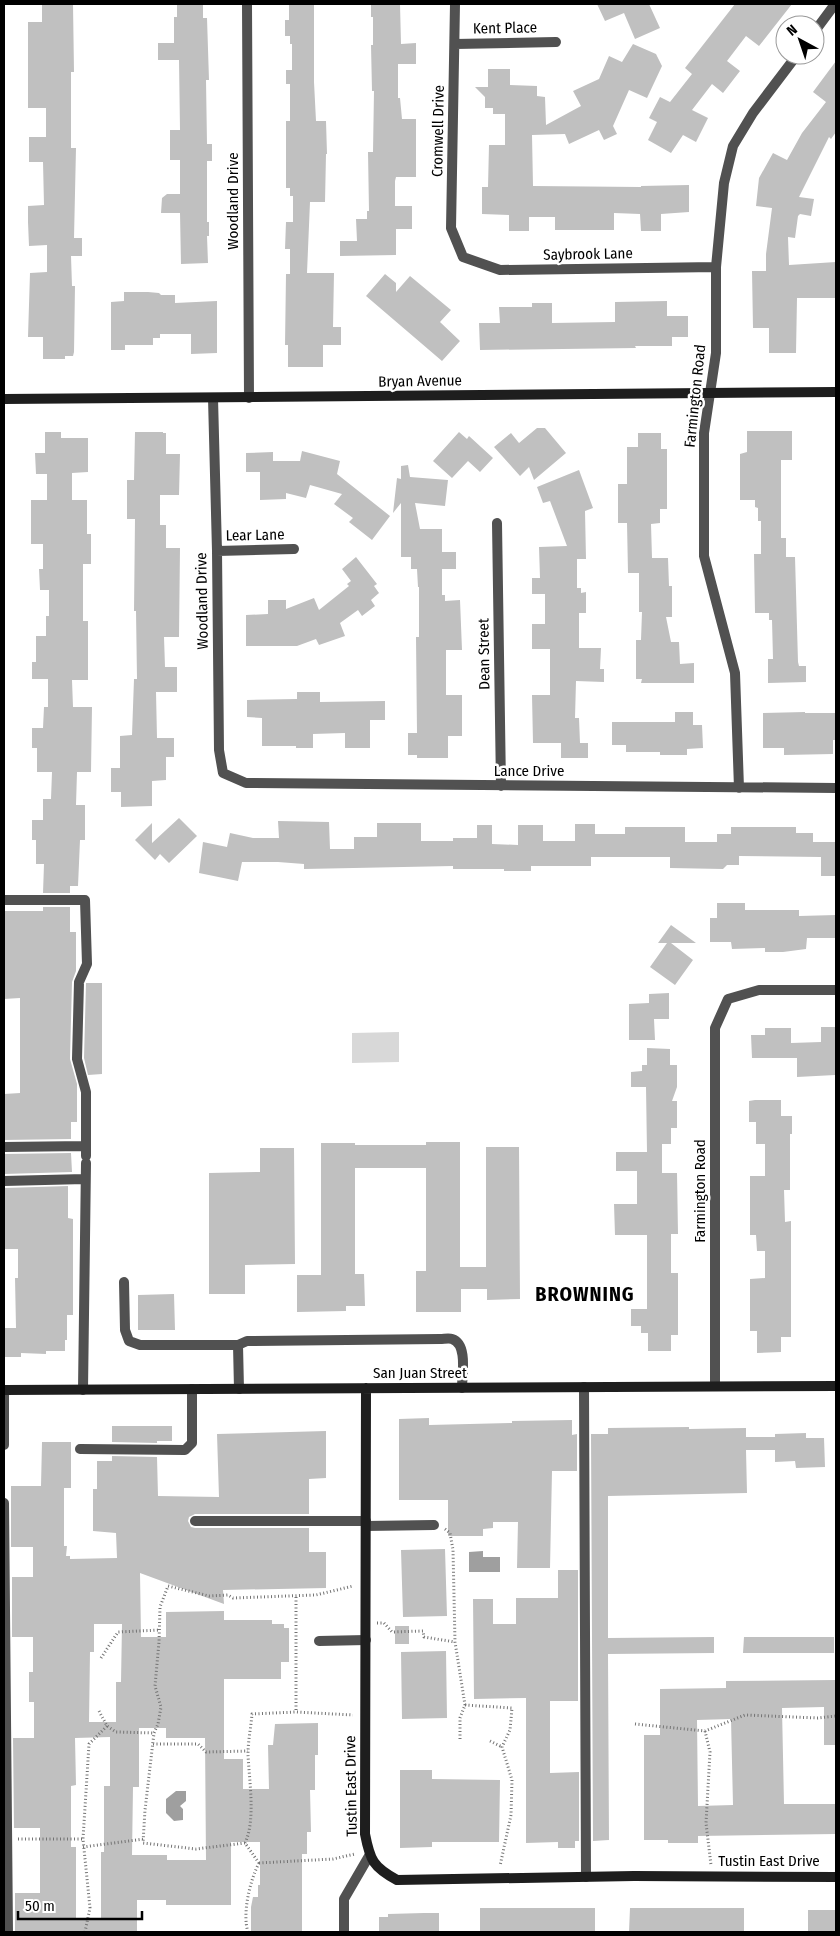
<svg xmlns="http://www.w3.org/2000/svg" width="840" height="1936" font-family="'Fira Sans Condensed',sans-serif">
	<rect width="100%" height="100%" fill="#fff"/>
	<path fill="#d8d8d8" d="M399 1032V1062L352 1063V1033Z"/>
	<path fill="#9f9f9f" d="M483 1551V1557H500V1572H469V1552Z
		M176 1791H186V1801L180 1806 183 1809V1820L174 1821 166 1813V1799Z"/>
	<path fill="#c0c0c0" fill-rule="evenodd" d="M42 4H73L74 72H71V148H76L74 238H82V256H71L72 286H75L74 352 73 356H65V359H43V337H28L30 273 47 272V245L29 246 28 222V206L44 205 43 162H29V137H46V108H28V22H42Z
		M177 4H203V18H207L209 80H206L207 144H212V161H207V222H209V236H207L208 263 181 264 180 213H161L162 198 167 194H180V160H170V130H180L179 60H158V43H174V17H177Z
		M289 4H314V82L316 121H326L327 154H326L325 202H310L307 273H334L333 327H341V345H323V367H288V345H285L286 274H290V249H285L286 222H293V196H290V188H286V121H290V84H286V70H292V44H290V36H285V20H289Z
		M371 4H400L401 44 416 43V64H398V98H400L402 119H416V177H396L395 181V206H412V229H396V255L340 256V241H357L356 219H367V211H369L368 152H373L374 91H372L371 45H373V17H371Z
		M597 4H649L660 28 635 39 624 13 605 21Z
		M735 4H792L759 46 746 36 727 61 740 71 723 93 712 84 692 110 708 118 696 142 683 135 671 153 648 140 657 122 649 118 660 97 670 102 692 74 685 68Z
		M633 44 656 54 662 66 647 98 629 90 613 126 617 134 604 140 599 130 569 144 565 134 532 135 533 186 641 187V186L689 185V212L661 214V231H641L640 214 614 213V230H555V217H529V231H509V215L482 214V187H488L489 145H505V114H493V108H485V97L475 87H488V69H510V85L537 86V96L545 97 546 125 581 106 573 91 599 79 609 56 622 62Z
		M836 61V132L831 139 829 137 799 197 814 199 811 216 800 214 798 216 795 238 788 237 789 265 836 262V298H797L796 353H769V328H753L752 271H766V254L772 208 756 206 759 178 773 153 787 160 802 133 826 102 813 92Z
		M385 274 396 283V292L410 276 451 310 440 322 460 341 442 361 366 296Z
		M124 292H148L159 293 161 295H175V303L217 301V353L191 354V334H160V338H153V345H125V350H111V302L124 301Z
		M667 301V316H688V337H672V346H635L636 348 480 350 479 323H500L499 307H532V303H552V323L615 322V302Z
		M537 428H545L566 453 534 480 529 467 520 476 494 447 511 433 519 443Z
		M747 431H792V460H781V538H786V557H795L798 662 799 666H806V682L768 683V659H773L772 620H769V613H755L754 554H761V521H758V508L755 507V500H740V454L747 452Z
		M45 432H61V438H88V472L72 473V500H87V534H91V564H83V621H88V680H72L73 707H92L91 772H77L76 805H85V840H80L78 886H70V893H43L44 864H36V840H32V820H43V799H51L52 772H37V748H32V728H43L44 707H48V679H32V662H36V636H46V616H49V590H40L39 569H43V544H31V500H47V474H36L35 453H45Z
		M135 432H163V433H166V454H180L179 495H160V525H166V548H180L179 637H164L165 667H177V692H156L157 738H174V757H166V780L152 781V806L121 807V792H111V768H120V736L132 735 134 679H137L136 611H134L135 519H127V480H134Z
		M459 432 467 439 469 436 493 458 480 472 468 461 452 478 433 461Z
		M638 433H661V449H667V509H660V523L651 524 652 558H668L669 586H672V617H666L671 642H679L680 664 694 663V683H641L642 679H636V640H641L642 612H639V573H628L627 523H618V484H627V447H638Z
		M302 451 340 461 337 474 390 516 372 540 349 522 353 518 334 504 342 494 310 485 306 498 286 493V499L260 500V472H246V453L273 452V461H300Z
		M408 465 410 477 448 480 445 506 415 503 420 529H442V552H456V569H442V595H445V601L460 600 462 650H446V695H462V736H448V758H417V755H408V733H417L416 637H419V587H418L417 569H411V557H401V503L393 513 397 478 401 479V466Z
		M579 470 593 508 585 511 586 559H577V588H581V593L586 592V613H579V648H601L600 669H604V682L576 681 575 718H579L580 743H588V758H561V743H533L532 695H550V649H532V624H545V594H532V578H540L539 547 567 546 550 501 543 503 537 487Z
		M356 557 377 584 374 586 379 593 371 600 375 606 362 616 358 610 340 623 345 636 319 645 316 639 297 646H246V615L268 614V600H286V609L314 598 319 610 349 586 347 584 351 581 342 569Z
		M297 692H320V702L385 701V720H370V748H345V733L313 734V748H296V746H262V718L247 717V700L297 699Z
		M675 712H693V725H702L703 748 687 749V755H660V752H626V745H612V722H675Z
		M805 712V713H836V740H833V754L784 755V748H763V713Z
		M179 818 197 836 169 863 160 854 155 860 135 840 152 823V843Z
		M278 821 329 822 330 849H354V837H377V823H421V841H453V838H477V825H492V844L518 845V825H543V841H575V824H595V834H625V827H685V842H717V834H731V827H796V833H813V842H836V876H821V857L739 856V865H727L723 869 670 868V857H591V866H531V871H504V869H453V866L304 869V864L278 862H242L238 881 199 873 203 842 227 847 230 833 253 838H279Z
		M717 903H745V910H799V916L836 915V938H807L806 949 783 952H765V948L732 949 731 942H710V918H717Z
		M43 907H70V932H76V971L72 982 70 1059 77 1084V1122H71V1139L4 1140V1094L20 1093V998L4 999V911H43Z
		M671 925 696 943H671L693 960 675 985 650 967 667 943H658Z
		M86 983H102V1074L88 1075 84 1058Z
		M669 993V1019H654L655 1040H629V1004L649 1003V994Z
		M821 1027H836L835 1075 797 1077V1058H752L751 1035H765V1028H791V1043L821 1042Z
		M647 1048 670 1049V1065H677V1087L672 1101H677V1128H671V1144H662V1173H677L678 1234H671V1273H678V1335H671V1351H648V1333H641V1326H631V1309H647V1235H615L614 1204H637V1171H616V1152H647L646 1087H631V1072L642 1071V1065H647Z
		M755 1100H781V1116H792V1134H790V1190H784L785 1222 791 1221V1337H781V1352L757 1353V1331H750V1279L765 1278V1251H757L756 1235H750V1176H765V1144H756V1122H749V1101Z
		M426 1142H460V1267H486V1147H519L520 1299 487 1300V1289H461V1312H416V1271H426V1168H355V1274H364L365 1306H346V1311L297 1312V1275H321V1143H355V1145H426Z
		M260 1148H294L295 1264 245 1265V1294H209V1173L260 1172Z
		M71 1153 72 1172 4 1174V1154Z
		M68 1186V1218L73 1219V1315H67V1340H65V1351H46V1354L21 1353V1357H4V1328H16L15 1278H18V1249H4V1188Z
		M174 1294 175 1330H138V1295Z
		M429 1418V1425L512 1423V1421L572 1420V1435L577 1434V1471H552L550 1568H517L518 1522H493V1528L483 1529V1536H448V1500H399V1419Z
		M112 1426H172V1441H157V1443L112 1442Z
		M689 1427V1429L746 1428V1437H775V1434L806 1433V1438H824L825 1467 796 1468 795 1461 775 1462V1450H746L747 1493 608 1496V1638L714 1637V1653L608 1654 609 1840 593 1841 591 1434H608V1428Z
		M326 1431V1478L309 1479V1514H195L189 1517 188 1521 191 1527 195 1528H309V1552H326V1588L223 1590 224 1604 140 1573 141 1637H166V1612L224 1611V1620H272V1624H284V1628H289V1662H281V1679H224V1759H243V1789H269L268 1745H273L275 1724 318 1723V1755H315V1790H310L311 1832H307V1854H302V1932H251V1907L253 1897H258V1885H260V1842H231V1905H166V1900H137V1932H15V1893H40V1828H14L13 1738H34V1702H29V1672H33V1637H12V1577H33V1547H11V1486H41L42 1442H71V1488H64V1546H67L66 1556H70V1559L117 1558 116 1533 93 1531V1489H97V1461H112V1456L157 1457 158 1496 219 1497 217 1434ZM94 1624H122L121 1682H116V1722H89L90 1652H94ZM139 1728H166V1738H205L206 1860H167V1855H132L133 1787H139ZM110 1737V1786H104V1852H101V1918H76V1847H71V1786L76 1785 75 1738Z
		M445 1549 447 1616 403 1617 401 1550Z
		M558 1570H578V1701H550V1773L579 1772V1841H575V1848H558V1842L526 1843V1698L474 1699 473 1599H493V1624H516V1598H558Z
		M395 1626H409V1644H395Z
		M744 1637H834V1653H743Z
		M446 1651 447 1718 402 1719 401 1652Z
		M836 1680V1745H824V1707L782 1708 784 1804H836V1834L698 1836V1843H668V1840H644V1735H660V1689L726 1688V1681ZM731 1719 733 1805 698 1806 697 1720Z
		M400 1770H432V1779L500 1780 499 1842H432V1847L400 1848Z
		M480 1908H595V1932H480Z
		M630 1908H744V1932H629Z
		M808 1910H836V1932H808Z
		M424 1913H439V1932H379V1917H388V1914Z"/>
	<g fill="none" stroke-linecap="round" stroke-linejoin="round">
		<path stroke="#737373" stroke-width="3" stroke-dasharray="1 2.5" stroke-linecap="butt" d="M445 1529 450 1533 453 1550 455 1642 465 1705 460 1718V1741
			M296 1597V1712
			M377 1623H384L392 1632 423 1631 424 1637 455 1642
			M101 1658 118 1632 160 1630
			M465 1705 512 1708 510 1730 502 1747 512 1780 511 1815 500 1866
			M99 1711 107 1726 116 1732 154 1733
			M635 1724 705 1731 745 1715 818 1718 836 1716
			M705 1731 710 1752 706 1823 711 1865
			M490 1741 502 1747
			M153 1744H198L206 1752 248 1751
			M18 1839H83
			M245 1843 196 1849 143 1843 145 1810 154 1733 158 1724 161 1707 155 1686 159 1642 160 1607 168 1586 209 1596 228 1595 233 1598 316 1595 353 1586
			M83 1847 144 1839
			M259 1863 245 1843C256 1820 249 1780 248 1754 248 1741 251 1727 252 1714L296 1712 353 1715
			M259 1863 333 1859 355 1854
			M85 1932 90 1908 83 1839 89 1744 107 1726
			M248 1932C242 1914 250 1880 259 1863"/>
		<path stroke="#515151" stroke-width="10" d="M4 900H85L87 964 79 982 77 1059 86 1092V1156
			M4 1147 86 1146
			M4 1181 85 1179
			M124 1282 125 1330 129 1341 140 1345H238
			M584 1387 586 1877
			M239 1389 238 1345 247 1341 440 1339C444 1339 449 1338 452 1339 468 1344 462 1375 462 1388
			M83 1390 86 1163
			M4 1445V1390
			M80 1449 185 1450 192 1443V1389
			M4 1503 8 1932
			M195 1521H366
			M366 1526 434 1525
			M319 1641 366 1640
			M344 1932V1899L369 1856"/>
		<path stroke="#515151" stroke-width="10" d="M247 4 249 398
			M455 4 451 228 463 257 500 270 716 267
			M815 31 835 4
			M455 44 556 42
			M213 398 217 551 219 750 223 773 246 783 836 788
			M497 523 501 786
			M217 551 294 549
			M739 788 735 673 704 556V433L716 353V267L724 183 733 146 753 113 797 55
			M715 1386V1028L728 999 759 990H836"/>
		<path stroke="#1e1e1e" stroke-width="10" d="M4 399 836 392
			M366 1388 365 1834C370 1860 373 1867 397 1880L634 1876 836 1877
			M4 1390 836 1386"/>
	</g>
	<g text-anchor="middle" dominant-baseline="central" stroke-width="5" stroke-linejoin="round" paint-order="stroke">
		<g font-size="15" fill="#000" stroke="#fff">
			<text transform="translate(505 28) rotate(-1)">Kent Place</text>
			<text transform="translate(438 131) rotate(-89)">Cromwell Drive</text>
			<text transform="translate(233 201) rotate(-90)">Woodland Drive</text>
			<text transform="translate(588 254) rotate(-1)">Saybrook Lane</text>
			<text transform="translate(420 381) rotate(-1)">Bryan Avenue</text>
			<text transform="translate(695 396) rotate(-84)">Farmington Road</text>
			<text transform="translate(255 535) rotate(-1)">Lear Lane</text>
			<text transform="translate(202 601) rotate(-91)">Woodland Drive</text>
			<text transform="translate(484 654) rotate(-91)">Dean Street</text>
			<text x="529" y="771">Lance Drive</text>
			<text transform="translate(700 1191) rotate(-90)">Farmington Road</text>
			<text x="420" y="1373">San Juan Street</text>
			<text transform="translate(351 1786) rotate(-91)">Tustin East Drive</text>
			<text x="769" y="1861">Tustin East Drive</text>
		</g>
		<g font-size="20" font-weight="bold" letter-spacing="1" fill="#000" stroke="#fff">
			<text x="585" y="1294">BROWNING</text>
		</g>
	</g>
	<rect width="840" height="1936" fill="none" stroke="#000000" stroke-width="10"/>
	<g transform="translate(800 40) rotate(320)"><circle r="24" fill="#ffffff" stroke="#999999"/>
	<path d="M0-4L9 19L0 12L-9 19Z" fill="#000000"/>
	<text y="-8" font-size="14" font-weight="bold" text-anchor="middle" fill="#000000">N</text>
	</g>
	<path d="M18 1911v8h124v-8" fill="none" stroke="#000000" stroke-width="2.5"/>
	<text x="25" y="1911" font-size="15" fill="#000000" stroke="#ffffff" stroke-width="4" paint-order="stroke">50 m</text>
</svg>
